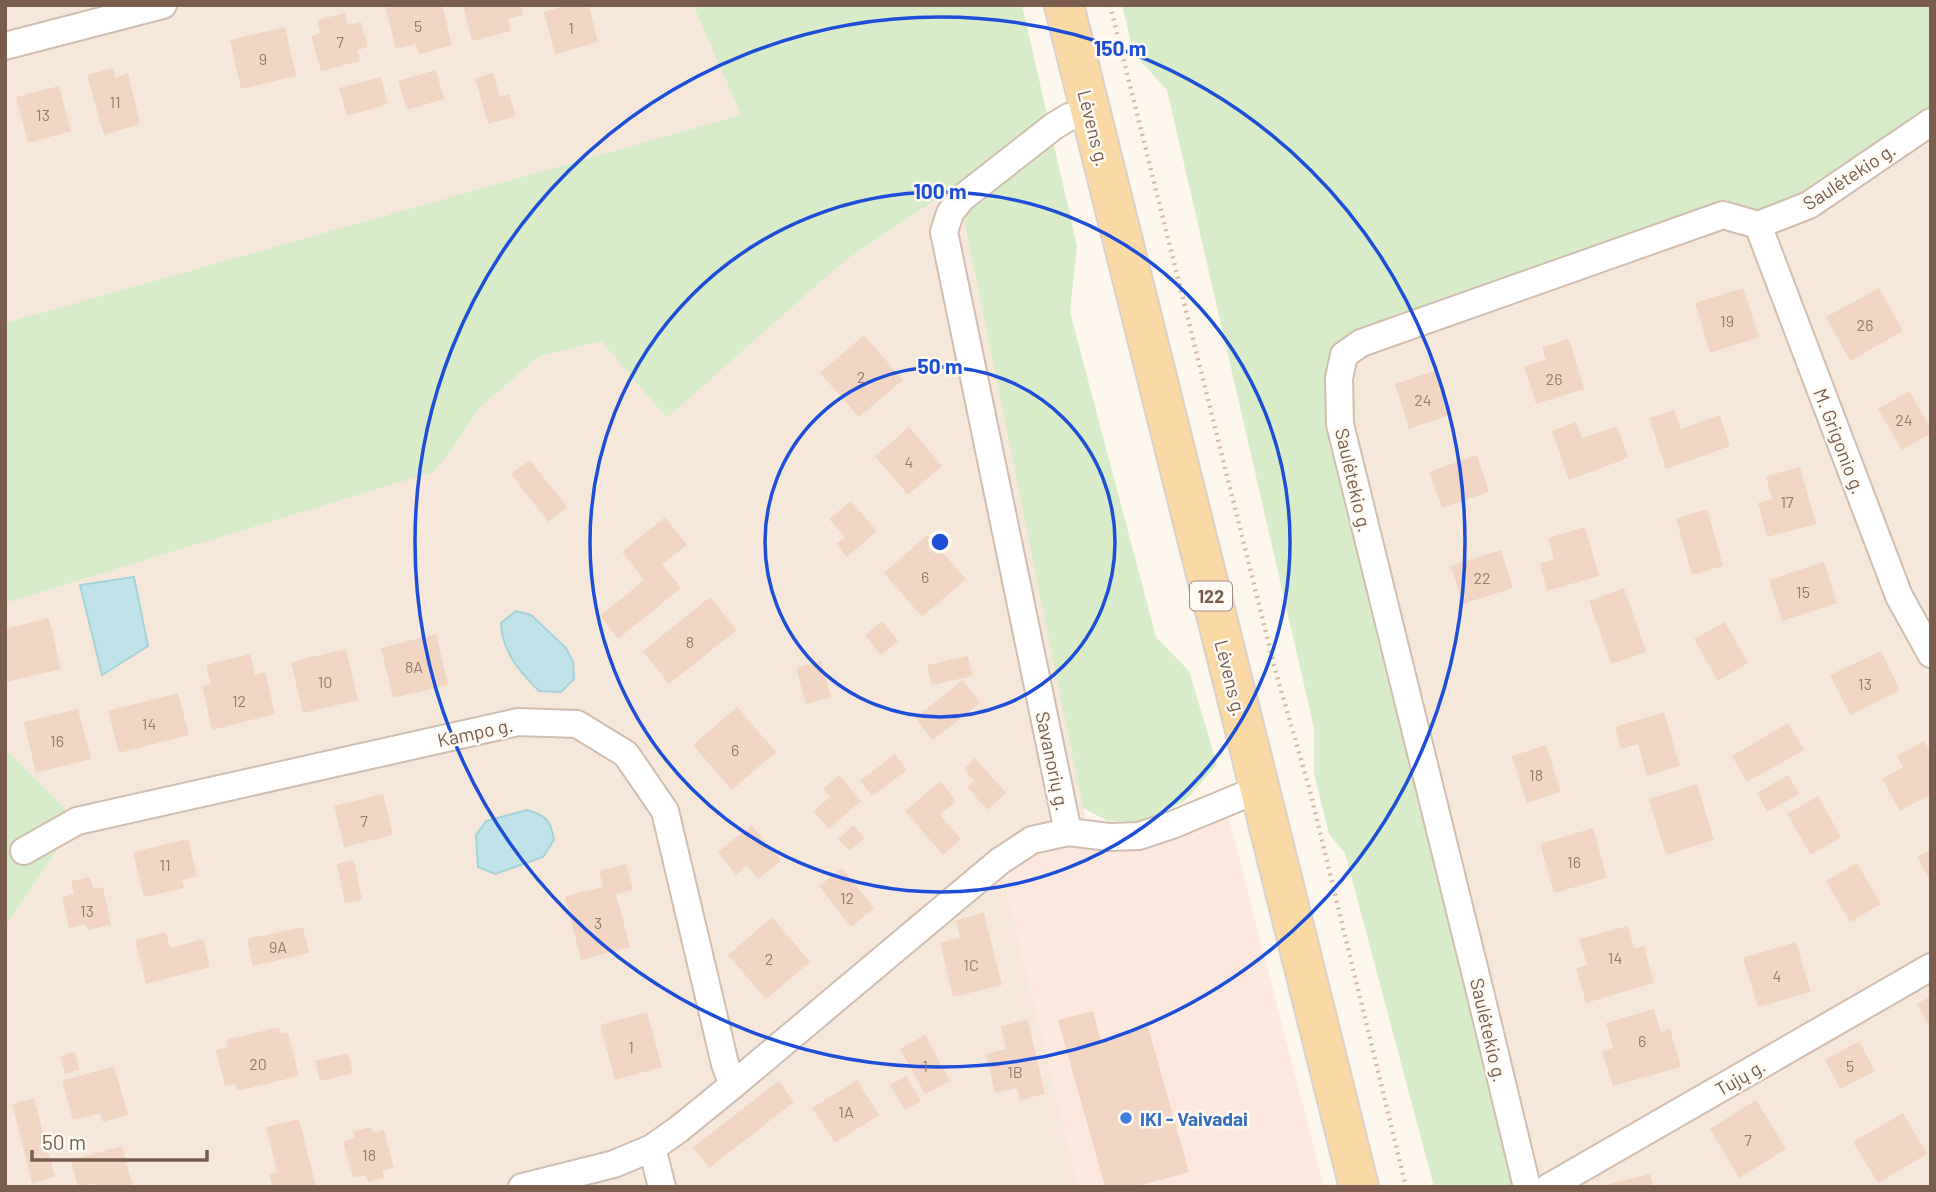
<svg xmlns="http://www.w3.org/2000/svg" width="1936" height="1192" font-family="Barlow,sans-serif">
	<rect width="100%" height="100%" fill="#fdf6ec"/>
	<path fill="#f5e8da" d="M5 5H693L741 115 5 323Z
		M1931 122V1187H1526L1339 378 1361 343Z
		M957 185 1089 835 1000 861 1079 1187H5V928L77 821 5 749V603L433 472 450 453 478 409 540 356 601 340 667 417 842 263Z"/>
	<path fill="#fde8e0" d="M1225 803 1324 1187H1079L1000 861 1089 835Z"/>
	<path fill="#d8ecc9" d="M693 5H1022L1077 246 1070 312 1156 637 1189 671 1217 764 1187 799 1148 821H1108L1083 808 957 185 842 263 667 418 601 341 540 356 478 409 450 453 433 472 5 603V323L741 115Z
		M1122 5H1931V122L1758 225 1722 215 1361 343 1339 378 1526 1187H1434L1345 853 1329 834 1314 774V728L1167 90 1134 54Z
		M5 749 77 821 5 928Z"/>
	<path fill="#bfe3e8" stroke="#a5d3da" stroke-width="2" d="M134 577 148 646 102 675 80 585Z
		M516 611 531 615 566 648 573 662 574 679 561 692 539 691C520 672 502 652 501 623Z
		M527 810C546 815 551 821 554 840L543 857 495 874 478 867 476 835 486 821Z"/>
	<path fill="#f3d5c3" d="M385 5H442L452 45 419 54 416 44 396 49Z
		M463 5H521L523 15 508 19 511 31 472 41Z
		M567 5H589L598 42 555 54 544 12Z
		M345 13 348 25 361 22 368 47 357 50 360 61 321 71 311 36 320 33 317 20Z
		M285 27 296 76 241 89 230 40Z
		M113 68 115 78 128 73 140 124 104 135 87 75Z
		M436 70 444 99 407 110 398 81Z
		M493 73 500 97 509 94 516 116 488 124 475 78Z
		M381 77 388 104 347 116 339 88Z
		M59 86 71 131 28 143 16 97Z
		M1743 288 1759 337 1710 353 1695 303Z
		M1879 288 1903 331 1850 361 1826 317Z
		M864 335 903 380 859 417 820 373Z
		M1569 339 1584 389 1536 404 1524 366 1546 360 1542 347Z
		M1437 370 1452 414 1409 429 1395 384Z
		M1909 391 1931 429V433L1902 450 1878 409Z
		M1674 410 1681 429 1720 415 1730 446 1666 469 1649 418Z
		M1576 422 1582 438 1617 426 1628 458 1569 480 1552 431Z
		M909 427 942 466 908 495 875 456Z
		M1477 455 1489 492 1442 508 1429 472Z
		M530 460 567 507 548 522 511 474Z
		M1800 467 1816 524 1767 537 1758 503 1772 499 1766 476Z
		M851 501 877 531 847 557 836 544 845 537 829 519Z
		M1707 509 1723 566 1692 575 1676 518Z
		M665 517 687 545 662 564 681 588 618 639 600 616 644 580 622 552Z
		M1585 527 1599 576 1547 591 1540 564 1554 559 1548 538Z
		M927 535 966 579 922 617 884 573Z
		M1501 550 1513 588 1463 604 1451 566Z
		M1824 562 1837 603 1782 621 1769 580Z
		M1624 588 1646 652 1611 664 1589 601Z
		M710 597 737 630 669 684 643 651Z
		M49 618 61 669 6 682 5 629Z
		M882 621 898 641 881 655 865 635Z
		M1725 622 1748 663 1718 681 1694 639Z
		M436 634 448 685 393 698 381 648Z
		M346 649 358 700 303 713 291 662Z
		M1881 651 1900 690 1850 715 1830 675Z
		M250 654 255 675 265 672 275 714 212 730 202 686 211 684 206 665Z
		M968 656 973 676 932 685 927 665Z
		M821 661 831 697 806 704 796 668Z
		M963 680 980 703 933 740 915 718Z
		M178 693 189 735 119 753 108 711Z
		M737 707 776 752 732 790 693 745Z
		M78 709 91 759 36 773 24 722Z
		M1664 712 1680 766 1647 776 1638 744 1621 749 1615 727Z
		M1788 723 1804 750 1747 782 1732 756Z
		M1924 741 1931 752V794L1900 811 1882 779 1903 767 1897 756Z
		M1546 745 1561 792 1527 803 1512 756Z
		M895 754 907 770 872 796 860 781Z
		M975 758 1006 793 987 810 967 787 974 781 964 769Z
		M839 775 861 801 829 829 813 811 830 797 823 789Z
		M1788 775 1799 794 1767 812 1757 793Z
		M940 781 956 801 940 815 961 839 943 855 905 811Z
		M1697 784 1714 840 1666 855 1649 799Z
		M383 794 393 835 344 847 334 806Z
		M1818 796 1841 837 1811 855 1787 814Z
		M752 825 781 861 758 879 747 865 736 875 718 852Z
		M853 825 864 838 849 851 838 839Z
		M1593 828 1607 878 1554 893 1540 844Z
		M188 839 197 876 182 880 184 888 144 897 133 852Z
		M1931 849V882L1917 857Z
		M354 860 362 900 345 903 337 864Z
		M1857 863 1881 904 1850 922 1826 881Z
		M626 864 633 890 616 894 630 947 581 960 565 896 603 887 599 871Z
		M842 868 874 908 851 927 819 886Z
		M90 877 93 889 103 887 111 925 88 930 86 924 69 928 62 897 74 894 71 881Z
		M984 913 1002 985 953 997 940 943 960 938 956 920Z
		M772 917 810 962 766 999 728 955Z
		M1628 926 1634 949 1644 946 1654 983 1586 1003 1576 968 1587 965 1579 939Z
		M303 927 309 953 253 966 247 939Z
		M166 932 170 948 203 939 210 967 146 984 135 940Z
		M1796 942 1811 992 1758 1007 1743 958Z
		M1931 996V1030L1917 1004Z
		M1654 1009 1661 1032 1670 1029 1681 1067 1613 1086 1602 1051 1613 1048 1606 1023Z
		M1093 1011 1101 1041 1148 1027 1189 1172 1134 1187H1105L1058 1020Z
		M647 1012 662 1067 615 1080 600 1025Z
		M1028 1020 1045 1094 1020 1100 1017 1088 995 1093 986 1054 1006 1049 1001 1026Z
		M279 1027 281 1034 288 1032 299 1076 237 1091 235 1084 225 1086 216 1050 228 1047 226 1040Z
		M925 1035 950 1081 925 1094 900 1049Z
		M1859 1041 1875 1071 1840 1089 1825 1060Z
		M75 1052 79 1070 65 1074 60 1056Z
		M348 1053 353 1073 320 1081 315 1061Z
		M114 1066 128 1115 103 1122 100 1113 73 1120 62 1081Z
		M906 1076 921 1101 905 1110 890 1085Z
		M857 1080 879 1115 835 1143 812 1108Z
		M779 1081 794 1102 709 1168 693 1147Z
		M34 1098 55 1177 32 1183 12 1104Z
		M1756 1100 1786 1149 1739 1178 1710 1129Z
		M1903 1113 1927 1154 1878 1183 1853 1142Z
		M299 1119 316 1187H272L269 1174 277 1172 266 1127Z
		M371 1127 373 1133 384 1130 394 1168 382 1171 384 1178 368 1182 366 1175 353 1178 343 1141 355 1138 353 1131Z
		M122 1146 133 1187H95V1183L78 1187 71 1160Z
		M1650 1174 1653 1187H1600V1186Z"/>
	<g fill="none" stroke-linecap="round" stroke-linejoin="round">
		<g stroke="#d1beb0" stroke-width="30">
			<path id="minor" d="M5 46 163 5
				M1758 225 1899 596 1931 654
				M1068 832 1109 837 1139 836 1172 825 1259 789
				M24 851 77 821 518 722 577 724 626 754 665 811 725 1064 733 1085
				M652 1148 662 1187
				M522 1187 614 1164 652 1148 679 1129 733 1085 1000 861 1032 840 1068 832 944 232 950 213 962 198 1054 126 1069 117 1090 111
				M1527 1187 1482 1000 1340 424 1339 378 1344 355 1361 343 1723 215 1758 225 1809 205 1931 122
				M1549 1187 1931 967"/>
		</g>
		<g stroke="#dad1cd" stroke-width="42">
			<path id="primary" d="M1064 5 1359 1187"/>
		</g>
		<path stroke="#d9b8a5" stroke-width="4.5" stroke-dasharray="2 5" stroke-linecap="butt" d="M1110 5 1276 673 1309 787 1406 1187"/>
		<use href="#minor" stroke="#fff" stroke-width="26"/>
		<use href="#primary" stroke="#fbd9a5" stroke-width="38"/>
	</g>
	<g fill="none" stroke="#1d4ed8" stroke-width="3.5">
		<circle cx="940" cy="542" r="175"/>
		<circle cx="940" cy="542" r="350"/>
		<circle cx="940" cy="542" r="525"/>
	</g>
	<circle fill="#3f7fe0" stroke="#fffaf3" stroke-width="2.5" cx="1126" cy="1118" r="7"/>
	<g text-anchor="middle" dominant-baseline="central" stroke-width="5" stroke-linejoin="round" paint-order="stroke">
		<g font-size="16" fill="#987a6a">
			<text x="418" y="25">5</text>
			<text x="571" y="27">1</text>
			<text x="340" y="41">7</text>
			<text x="263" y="58">9</text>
			<text x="115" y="101">11</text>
			<text x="43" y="114">13</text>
			<text x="1727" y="320">19</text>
			<text x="1865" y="324">26</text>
			<text x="861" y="376">2</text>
			<text x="1554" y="378">26</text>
			<text x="1423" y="399">24</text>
			<text x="1904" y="419">24</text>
			<text x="909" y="461">4</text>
			<text x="1787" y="501">17</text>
			<text x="925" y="576">6</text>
			<text x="1482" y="577">22</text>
			<text x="1803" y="591">15</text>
			<text x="690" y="641">8</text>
			<text x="414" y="666">8A</text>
			<text x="325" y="681">10</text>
			<text x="1865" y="683">13</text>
			<text x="239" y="700">12</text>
			<text x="149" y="723">14</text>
			<text x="57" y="740">16</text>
			<text x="735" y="749">6</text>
			<text x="1536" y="774">18</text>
			<text x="364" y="820">7</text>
			<text x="1574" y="861">16</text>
			<text x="165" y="864">11</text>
			<text x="847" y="897">12</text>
			<text x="87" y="910">13</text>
			<text x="598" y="922">3</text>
			<text x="278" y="946">9A</text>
			<text x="1615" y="957">14</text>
			<text x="769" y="958">2</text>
			<text x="971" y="964">1C</text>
			<text x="1777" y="975">4</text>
			<text x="1642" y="1040">6</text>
			<text x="631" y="1046">1</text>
			<text x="258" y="1063">20</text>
			<text x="925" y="1065">1</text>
			<text x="1850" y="1065">5</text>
			<text x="1015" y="1071">1B</text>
			<text x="846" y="1111">1A</text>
			<text x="1748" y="1139">7</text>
			<text x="369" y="1154">18</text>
		</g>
		<rect fill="#fffaf3" stroke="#a28b7f" stroke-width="2" x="1190" y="581.5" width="42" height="29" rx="5"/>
		<g font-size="18" font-weight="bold" fill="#7a5c4d">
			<text x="1211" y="596">122</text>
		</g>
		<g font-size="19" fill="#7a5c4d" stroke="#fffaf3">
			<text transform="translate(1094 128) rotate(76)">Lėvens g.</text>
			<text transform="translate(1849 176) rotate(-33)">Saulėtekio g.</text>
			<text transform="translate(1840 441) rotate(69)">M. Grigonio g.</text>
			<text transform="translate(1354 480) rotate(77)">Saulėtekio g.</text>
			<text transform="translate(1231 678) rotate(76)">Lėvens g.</text>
			<text transform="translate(475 732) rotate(-12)">Kampo g.</text>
			<text transform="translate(1053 761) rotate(78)">Savanorių g.</text>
			<text transform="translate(1489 1030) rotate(77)">Saulėtekio g.</text>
			<text transform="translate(1740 1077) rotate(-30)">Tujų g.</text>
		</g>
		<g font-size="19" font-weight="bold" fill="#366cbe" stroke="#fffaf3" text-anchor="start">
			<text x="1140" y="1118">IKI - Vaivadai</text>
		</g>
	</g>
	<circle cx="940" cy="542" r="10" fill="#1d4ed8" stroke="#fffaf3" stroke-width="3.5"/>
	<g font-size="21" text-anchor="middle" font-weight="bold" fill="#1d4ed8" stroke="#fffaf3" stroke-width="5" stroke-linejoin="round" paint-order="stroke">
		<text x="1120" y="56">150 m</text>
		<text x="940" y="199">100 m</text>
		<text x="940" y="374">50 m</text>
	</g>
	<rect width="1936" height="1192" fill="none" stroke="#7a5c4d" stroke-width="14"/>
	<path d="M32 1150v10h175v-10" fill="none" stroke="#7a5c4d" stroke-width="3.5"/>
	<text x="42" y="1150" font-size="21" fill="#7a5c4d" stroke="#fffaf3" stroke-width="5" paint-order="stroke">50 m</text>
</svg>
